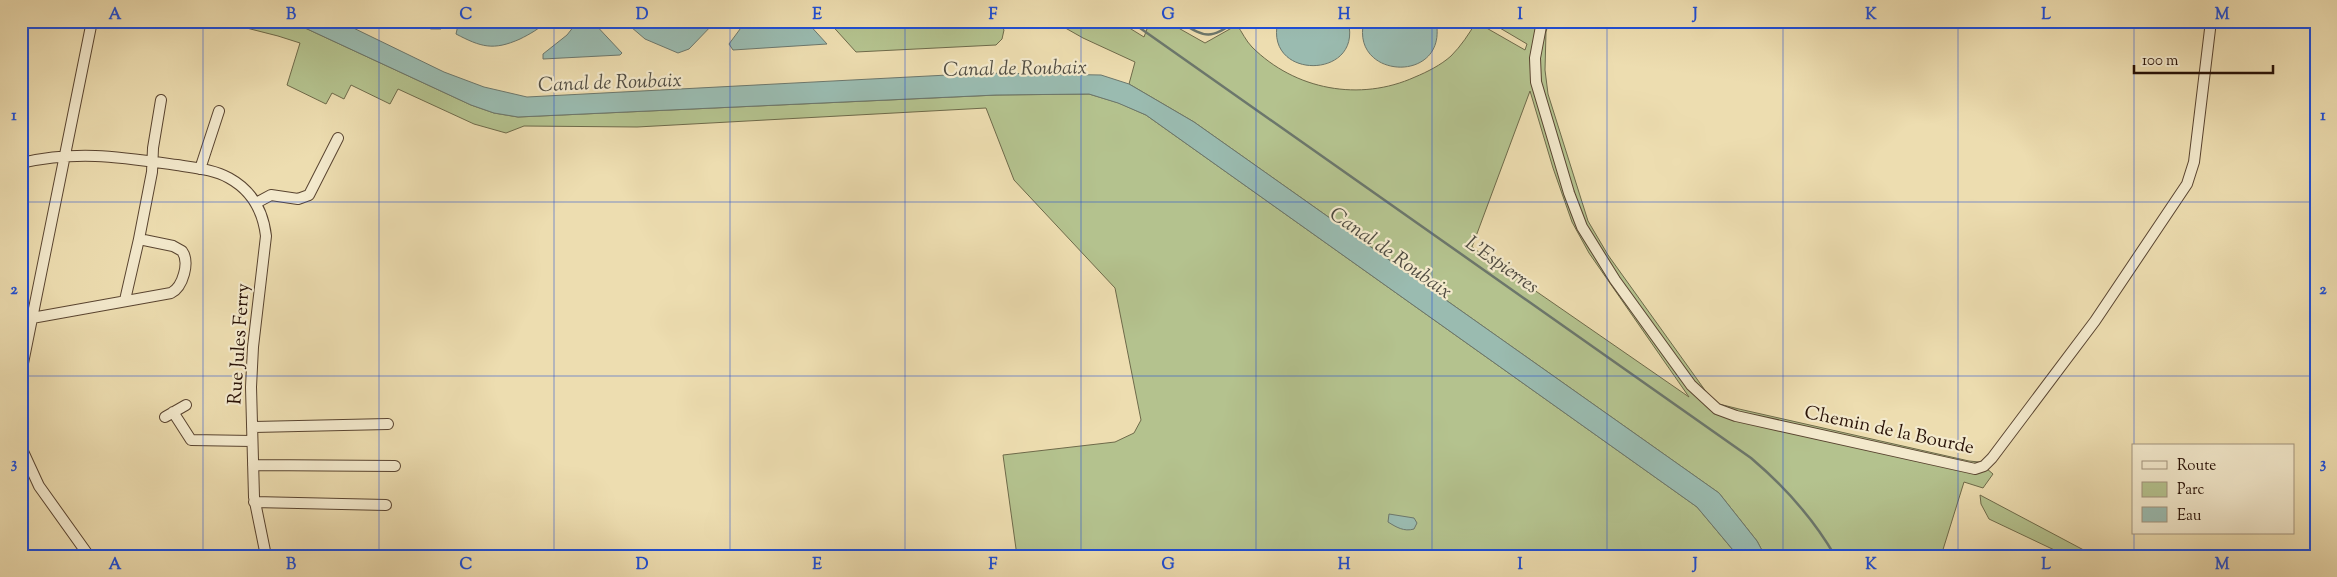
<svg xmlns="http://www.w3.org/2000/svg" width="2337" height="577" font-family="'Sorts Mill Goudy',serif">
	<rect width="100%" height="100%" fill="#edddb0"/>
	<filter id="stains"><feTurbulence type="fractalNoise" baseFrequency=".004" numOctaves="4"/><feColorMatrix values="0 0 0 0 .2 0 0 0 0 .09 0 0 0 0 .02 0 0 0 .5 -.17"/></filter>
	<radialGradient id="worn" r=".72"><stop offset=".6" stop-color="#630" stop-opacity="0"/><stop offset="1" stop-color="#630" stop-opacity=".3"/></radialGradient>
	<path fill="#b4c28e" stroke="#6e6a4a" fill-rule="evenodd" d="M219 21H290L471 105 494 113 518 117 997 95 1089 94 1119 103 1146 115 1697 507 1738 556H1017L1003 455 1115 442 1134 433 1141 420 1115 288 1014 180 986 108 637 127 524 126 506 133 474 124 398 89 390 104 351 85 344 99 332 93 326 104 287 85 300 43 278 36Z
		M828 21H998L1004 30 1002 39 996 45 856 52Z
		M1053 21H1118L1144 37 1150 21H1166L1205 43 1237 25C1242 32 1246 41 1252 47 1295 90 1360 102 1415 77 1427 72 1441 65 1451 56 1461 46 1469 34 1476 22L1525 50 1527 44 1488 21H1549L1546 32 1545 70 1548 94 1588 221 1608 255 1707 393 1719 404 1739 409 1969 461 1979 462 1993 474 1983 488 1964 482 1941 556H1765L1757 541 1719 493 1194 122 1129 84 1135 62 1083 38ZM1530 91 1553 168 1572 222 1589 253 1689 397 1472 247Z
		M1980 495 2095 556H2067L1989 519 1981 504Z"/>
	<path fill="#9abbb0" stroke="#6c776c" d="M290 21H339L444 72 484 87 527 97 986 73 1101 75 1129 84 1194 122 1719 493 1757 541 1765 556H1738L1697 507 1146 115 1118 103 1089 94 996 95 518 117 494 113 471 105Z
		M412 21H447L441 29H431Z
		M459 21H547C539 29 530 34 520 39 493 51 481 47 456 34Z
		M578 21H592L622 53 620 55 543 59V54L567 35Z
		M624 21H716L689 49 678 53 645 39Z
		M746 21H806L827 44 733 50 729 44Z
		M1278 21H1348C1364 80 1263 81 1278 21Z
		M1364 21H1436C1449 85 1349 80 1364 21Z
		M1389 514 1414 518 1417 523 1414 529C1404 532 1396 527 1388 522Z"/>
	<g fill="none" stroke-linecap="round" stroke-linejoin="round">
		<path stroke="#6c776c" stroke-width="2.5" d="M1130 21 1751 458C1784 486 1813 518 1835 556
			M1178 21C1207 38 1208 40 1237 21"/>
		<g stroke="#594430" stroke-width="12">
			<path id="minor" d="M1542 21 1535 58 1536 82 1569 193 1582 227 1615 280 1691 385 1717 409 1736 416 1975 469 1984 466 1992 458 2095 321 2187 184 2194 162 2211 21
				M21 163C78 150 120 157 177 165 194 168 213 169 229 178 251 190 263 211 266 236L253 347 251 387 254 497 266 556
				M200 169 219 111
				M256 203 271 195 298 199 309 195 338 138
				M125 300 139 239
				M32 318 171 293C183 287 190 262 182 251L173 246 139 239 152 172 153 148 161 100
				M21 373 92 21
				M173 412 191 440 252 441
				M165 417 186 405
				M252 427 388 424
				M21 447 39 486 89 556
				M253 465 395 466
				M254 502 386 505"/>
		</g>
		<use href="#minor" stroke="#f3e9cc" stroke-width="10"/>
	</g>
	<path fill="none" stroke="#1d4ed8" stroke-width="1" stroke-opacity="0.55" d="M203 21V556M379 21V556M554 21V556M730 21V556M905 21V556M1081 21V556M1256 21V556M1432 21V556M1607 21V556M1783 21V556M1958 21V556M2134 21V446M21 202H2316M21 376H2316M2134 533V556"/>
	<g text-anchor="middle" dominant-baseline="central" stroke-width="4.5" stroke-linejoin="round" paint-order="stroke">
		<g font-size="19" fill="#281106" stroke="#f3e9cc">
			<text transform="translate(240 344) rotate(-86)">Rue Jules Ferry</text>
			<text transform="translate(1889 431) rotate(12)">Chemin de la Bourde</text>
		</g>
		<g font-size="20" font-style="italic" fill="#504c42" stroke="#f3e9cc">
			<text transform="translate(1015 70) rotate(-1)">Canal de Roubaix</text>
			<text transform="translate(610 84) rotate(-2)">Canal de Roubaix</text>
			<text transform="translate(1390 254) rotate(35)">Canal de Roubaix</text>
			<text transform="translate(1501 266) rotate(35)">L'Espierres</text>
		</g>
	</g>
	<rect width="2337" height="577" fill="none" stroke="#edddb0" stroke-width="55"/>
	<rect x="2132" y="444" width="162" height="90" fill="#f3e9cc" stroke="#a2937d"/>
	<rect x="2142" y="461" width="25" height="8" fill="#f3e9cc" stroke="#a2937d"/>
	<text x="2177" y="470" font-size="15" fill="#281106">Route</text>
	<rect x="2142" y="482" width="25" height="15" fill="#b4c28e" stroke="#a2937d"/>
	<text x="2177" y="494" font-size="15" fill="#281106">Parc</text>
	<rect x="2142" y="507" width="25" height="15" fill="#9abbb0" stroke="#a2937d"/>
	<text x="2177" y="520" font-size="15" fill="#281106">Eau</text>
	<path d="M2134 65v8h139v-8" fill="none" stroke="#281106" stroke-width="2.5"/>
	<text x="2142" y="65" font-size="15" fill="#281106" stroke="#f3e9cc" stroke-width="4" paint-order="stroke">100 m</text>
	<rect x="28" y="28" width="2282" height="522" fill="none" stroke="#1d4ed8" stroke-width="2"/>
	<g font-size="16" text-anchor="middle" font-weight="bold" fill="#1d4ed8">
		<text x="115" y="19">A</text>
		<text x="291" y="19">B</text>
		<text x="466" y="19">C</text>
		<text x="642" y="19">D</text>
		<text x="817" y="19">E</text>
		<text x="993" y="19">F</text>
		<text x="1168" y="19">G</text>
		<text x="1344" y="19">H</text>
		<text x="1520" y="19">I</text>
		<text x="1695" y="19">J</text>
		<text x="1871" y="19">K</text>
		<text x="2046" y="19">L</text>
		<text x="2222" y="19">M</text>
		<text x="14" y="120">1</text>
		<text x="2323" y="120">1</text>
		<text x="14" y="294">2</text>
		<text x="2323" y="294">2</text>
		<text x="14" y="468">3</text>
		<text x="2323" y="468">3</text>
		<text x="115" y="569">A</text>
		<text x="291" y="569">B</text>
		<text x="466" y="569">C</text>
		<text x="642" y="569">D</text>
		<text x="817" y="569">E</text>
		<text x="993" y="569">F</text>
		<text x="1168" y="569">G</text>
		<text x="1344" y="569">H</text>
		<text x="1520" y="569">I</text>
		<text x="1695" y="569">J</text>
		<text x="1871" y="569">K</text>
		<text x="2046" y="569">L</text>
		<text x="2222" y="569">M</text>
	</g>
	<rect width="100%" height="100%" filter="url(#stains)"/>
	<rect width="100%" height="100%" fill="url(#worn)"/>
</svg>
